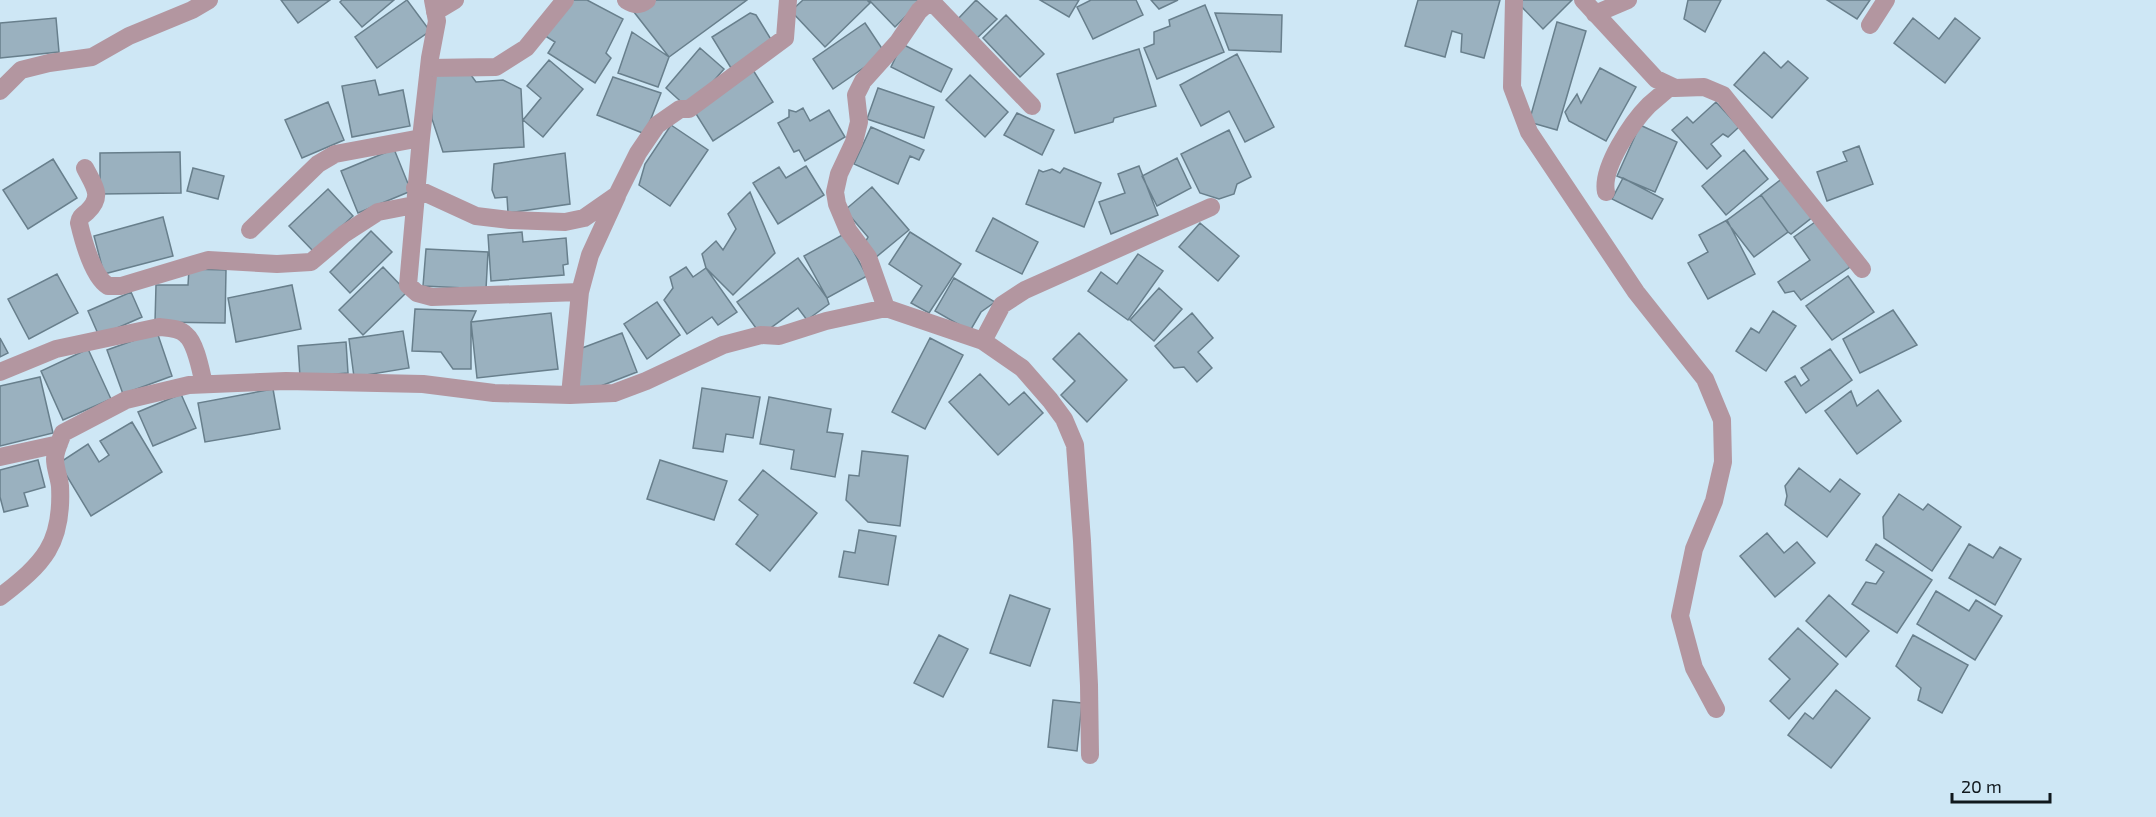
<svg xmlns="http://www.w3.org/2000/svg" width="2156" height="817" font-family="'Exo 2',sans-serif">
	<rect width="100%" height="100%" fill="#cee7f5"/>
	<path fill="#9ab1bf" stroke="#687f8c" stroke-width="1.5" d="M281 0H330L298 23Z
		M342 0H394L362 27 340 2Z
		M407 0 430 31 377 68 355 37Z
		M565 0H587L623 19 606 53 611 58 595 83 548 53 555 42 539 32Z
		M649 0H747L669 57 634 12Z
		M803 0H867L870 3 825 47 791 11Z
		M869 0H922L895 27Z
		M976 0 997 19 975 40 956 21Z
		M1040 0H1079L1069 17Z
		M1091 0H1136L1143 15 1093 39 1077 7Z
		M1151 0H1178L1159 9Z
		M1418 0H1500L1484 58 1461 52 1462 34 1452 31 1445 57 1405 46Z
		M1521 0H1572L1543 29 1518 3Z
		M1688 0H1721L1705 32 1684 19Z
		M1827 0H1870L1857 19Z
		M1205 5 1224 52 1157 79 1144 48 1154 44V32L1170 26 1169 20Z
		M750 13 756 15 772 41 731 68 712 37Z
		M1215 13 1282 15 1281 52 1229 50Z
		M1006 15 1044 54 1020 77 983 38Z
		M56 18 59 52 0 58V23Z
		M1913 18 1939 39 1955 18 1980 38 1945 83 1894 43Z
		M1557 22 1586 31 1557 130 1529 122Z
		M865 23 885 53 833 89 813 59Z
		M632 32 669 57 658 87 618 73Z
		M902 44 952 69 941 92 891 67Z
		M700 48 724 69 689 109 666 88Z
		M1139 49 1156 106 1114 118 1113 122 1075 133 1057 74Z
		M1764 52 1781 68 1788 61 1808 78 1772 118 1734 85Z
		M1237 54 1274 127 1245 142 1229 111 1201 126 1180 85Z
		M549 60 583 89 543 137 523 120 541 98 527 86Z
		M1600 68 1636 87 1606 141 1569 121 1565 112 1577 94 1581 103Z
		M753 70 773 102 713 141 693 109Z
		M432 75H471L476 82 503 80 521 89 524 147 443 152 432 119Z
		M970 75 1008 112 985 137 946 100Z
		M613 77 661 93 645 134 597 115Z
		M375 80 379 95 403 90 410 126 352 137 342 86Z
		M878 88 934 107 924 138 867 119Z
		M328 102 344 140 302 158 285 120Z
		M1716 102 1739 127 1728 137 1723 134 1711 144 1721 156 1707 169 1672 130 1687 117 1693 123Z
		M803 108 810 121 829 110 845 137 805 161 799 150 794 152 778 123 789 117V110L796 112Z
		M1017 113 1054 130 1042 155 1004 135Z
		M671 125 708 150 670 206 639 185 645 164Z
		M1640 125 1677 142 1655 192 1617 176Z
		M871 127 924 150 919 160 910 156 898 184 854 164Z
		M1229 130 1251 177 1237 184 1234 194 1219 199 1200 193 1181 154Z
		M1859 146 1873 184 1827 201 1817 172 1847 161 1843 152Z
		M394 149 411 191 358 213 341 171Z
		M1744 150 1768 179 1726 215 1702 186Z
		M180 152 181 193 100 194V153Z
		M565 153 570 204 508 213 507 197 495 198 492 190 494 164Z
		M1177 158 1191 188 1157 206 1142 176Z
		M53 159 77 198 28 229 3 190Z
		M806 166 824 195 778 224 753 183 779 167 786 178Z
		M1139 166 1158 215 1111 234 1099 202 1125 193 1118 174Z
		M193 168 224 176 218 199 187 191Z
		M1064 168 1101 183 1084 227 1026 204 1039 170 1043 172 1052 169 1060 173Z
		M1784 177 1814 216 1791 234 1788 232 1761 195Z
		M1623 178 1663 199 1652 219 1612 199Z
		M872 187 909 230 875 258 862 248 868 237 845 210Z
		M328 189 353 216 314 252 289 226Z
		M750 192 775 253 733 295 706 268 702 254 716 241 723 250 736 229 728 214Z
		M1761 195 1788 232 1754 257 1726 221Z
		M163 217 173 256 104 274 94 236Z
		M993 218 1038 242 1022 274 976 251Z
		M1727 220 1755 274 1708 299 1688 263 1708 252 1699 235Z
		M1818 220 1850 267 1801 300 1794 291 1785 293 1778 282 1810 260 1794 237Z
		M1200 223 1239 256 1218 281 1179 247Z
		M371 231 392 252 350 293 330 272Z
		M522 232 523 242 566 238 568 264 563 265 564 275 491 281 488 235Z
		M910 232 961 264 929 313 911 303 922 286 889 264Z
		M844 234 867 276 827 298 804 256Z
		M426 249 488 252 486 289 423 286Z
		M1138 254 1163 271 1128 320 1088 291 1101 272 1117 284Z
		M798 258 827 298 829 304 807 320 798 308 761 335 737 302Z
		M383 267 407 292 363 335 339 310Z
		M686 267 693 277 706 268 737 312 718 325 712 317 687 334 664 300 673 288 670 277Z
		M189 269 226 270 225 323 155 322 156 285H188Z
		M57 274 78 313 29 339 8 299Z
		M1848 276 1874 312 1832 340 1806 306Z
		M954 278 995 302 981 312 970 331 935 311Z
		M292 285 301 329 236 342 228 298Z
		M1159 288 1182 309 1154 341 1130 320Z
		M131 292 142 317 99 336 88 311Z
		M657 302 680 335 647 359 624 324Z
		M415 309 476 311 471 322V369H453L441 352 412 351Z
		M1893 310 1917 345 1860 373 1843 339Z
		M1773 311 1796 326 1766 371 1736 351 1751 328 1759 333Z
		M551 313 558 369 477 378 471 322Z
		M1192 313 1213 338 1198 352 1212 368 1197 382 1184 367 1174 368 1155 346Z
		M403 331 409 368 354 377 349 339Z
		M157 332 172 376 123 394 107 350Z
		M622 333 637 372 580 394 566 354Z
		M1079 333 1127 380 1087 422 1061 395 1075 381 1053 359Z
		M0 338 8 353 0 357Z
		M930 338 963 355 925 429 892 412Z
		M346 342 348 373 300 377 298 346Z
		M88 349 111 399 63 420 41 371Z
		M1830 349 1852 380 1806 413 1785 382 1795 376 1801 386 1809 380 1801 368Z
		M980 374 1009 405 1024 392 1043 413 998 455 949 402Z
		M40 377 53 433 0 446V386Z
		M702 388 760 397 753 438 726 434 723 452 693 448Z
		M273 389 280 429 205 442 198 403Z
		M1878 390 1901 421 1857 454 1825 411 1851 391 1857 406Z
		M181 394 196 428 153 446 138 412Z
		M769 397 831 409 827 432 843 434 835 477 791 469 794 450 760 444Z
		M132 422 162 472 91 516 59 463 88 444 99 462 109 455 100 441Z
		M862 451 908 456 900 526 868 522 846 500 849 475 859 476Z
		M38 460 45 487 24 493 28 506 4 512 0 497V470Z
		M660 460 727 481 714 520 647 499Z
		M1799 468 1830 492 1840 479 1860 494 1827 537 1785 505 1787 496 1785 486Z
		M763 470 817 513 770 571 736 544 758 515 739 500Z
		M1899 494 1923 510 1928 504 1961 527 1932 571 1884 538 1883 517Z
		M859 530 896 536 888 585 839 577 844 551 855 553Z
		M1767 533 1784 553 1797 542 1815 563 1775 597 1740 556Z
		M1876 544 1932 580 1897 633 1852 604 1866 582 1876 584 1884 572 1866 560Z
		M1969 544 1993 558 2000 547 2021 559 1995 605 1949 578Z
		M1936 591 1969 611 1976 600 2002 616 1975 660 1917 624Z
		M1010 595 1050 609 1030 666 990 653Z
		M1829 595 1869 631 1846 657 1806 621Z
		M1798 628 1838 664 1789 719 1770 701 1790 679 1769 659Z
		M939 635 968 649 943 697 914 683Z
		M1913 635 1968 665 1942 713 1918 700 1921 688 1896 666Z
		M1836 690 1870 718 1831 768 1788 735 1805 713 1813 719Z
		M1053 700 1082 703 1077 751 1048 747Z"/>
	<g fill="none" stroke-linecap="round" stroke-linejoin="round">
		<path stroke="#b396a0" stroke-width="18" d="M433 0 437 21 430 58 421 138 408 285 417 293 432 297 580 292 570 395
			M626 0C634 5 639 6 647 0
			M1514 0 1512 87 1529 132 1636 292 1705 379 1722 420 1723 462 1714 501 1694 549 1680 616 1694 668 1716 709
			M1583 0 1656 79 1675 88 1704 87 1723 95 1862 269
			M931 1 1032 106
			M435 12 455 0
			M1595 14 1628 0
			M1870 25 1886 0
			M429 68 496 67 526 48 565 0
			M0 91 21 70 49 63 92 57 129 36 192 10 209 0
			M85 168C94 186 104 196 87 212 82 216 80 217 79 223 83 240 93 277 108 286H121L208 260 277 264 311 262 344 234 378 212 414 205
			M415 188 476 216 510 220 565 222 584 218 617 195 638 153 657 125 680 109H689L785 38 788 0
			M1606 192C1601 168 1632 122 1649 105 1656 99 1663 93 1670 87
			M250 230 318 164 335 154 421 138
			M580 292 590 255 617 196
			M886 308 868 257 848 230 837 204 835 192 839 174 854 142 859 122 856 95 863 81 898 42 919 11 931 0
			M983 341 1002 305 1025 290 1211 207
			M0 372 56 349 159 327C168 328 180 328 186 335 196 343 201 372 204 384
			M0 457 59 444
			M0 597C44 563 63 544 60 486 59 477 55 468 55 459 55 451 60 441 63 433L126 400 189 385 286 381 423 384 494 393 570 395 614 393 646 381 723 345 761 335 779 336 826 321 886 308 983 341 1022 368 1050 400 1064 419 1075 445 1082 541 1089 685 1090 755"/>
	</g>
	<path d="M1952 793v9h98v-9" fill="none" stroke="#10181d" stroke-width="3"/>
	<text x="1961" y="793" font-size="18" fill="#10181d" stroke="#cee7f5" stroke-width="4.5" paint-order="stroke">20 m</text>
</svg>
